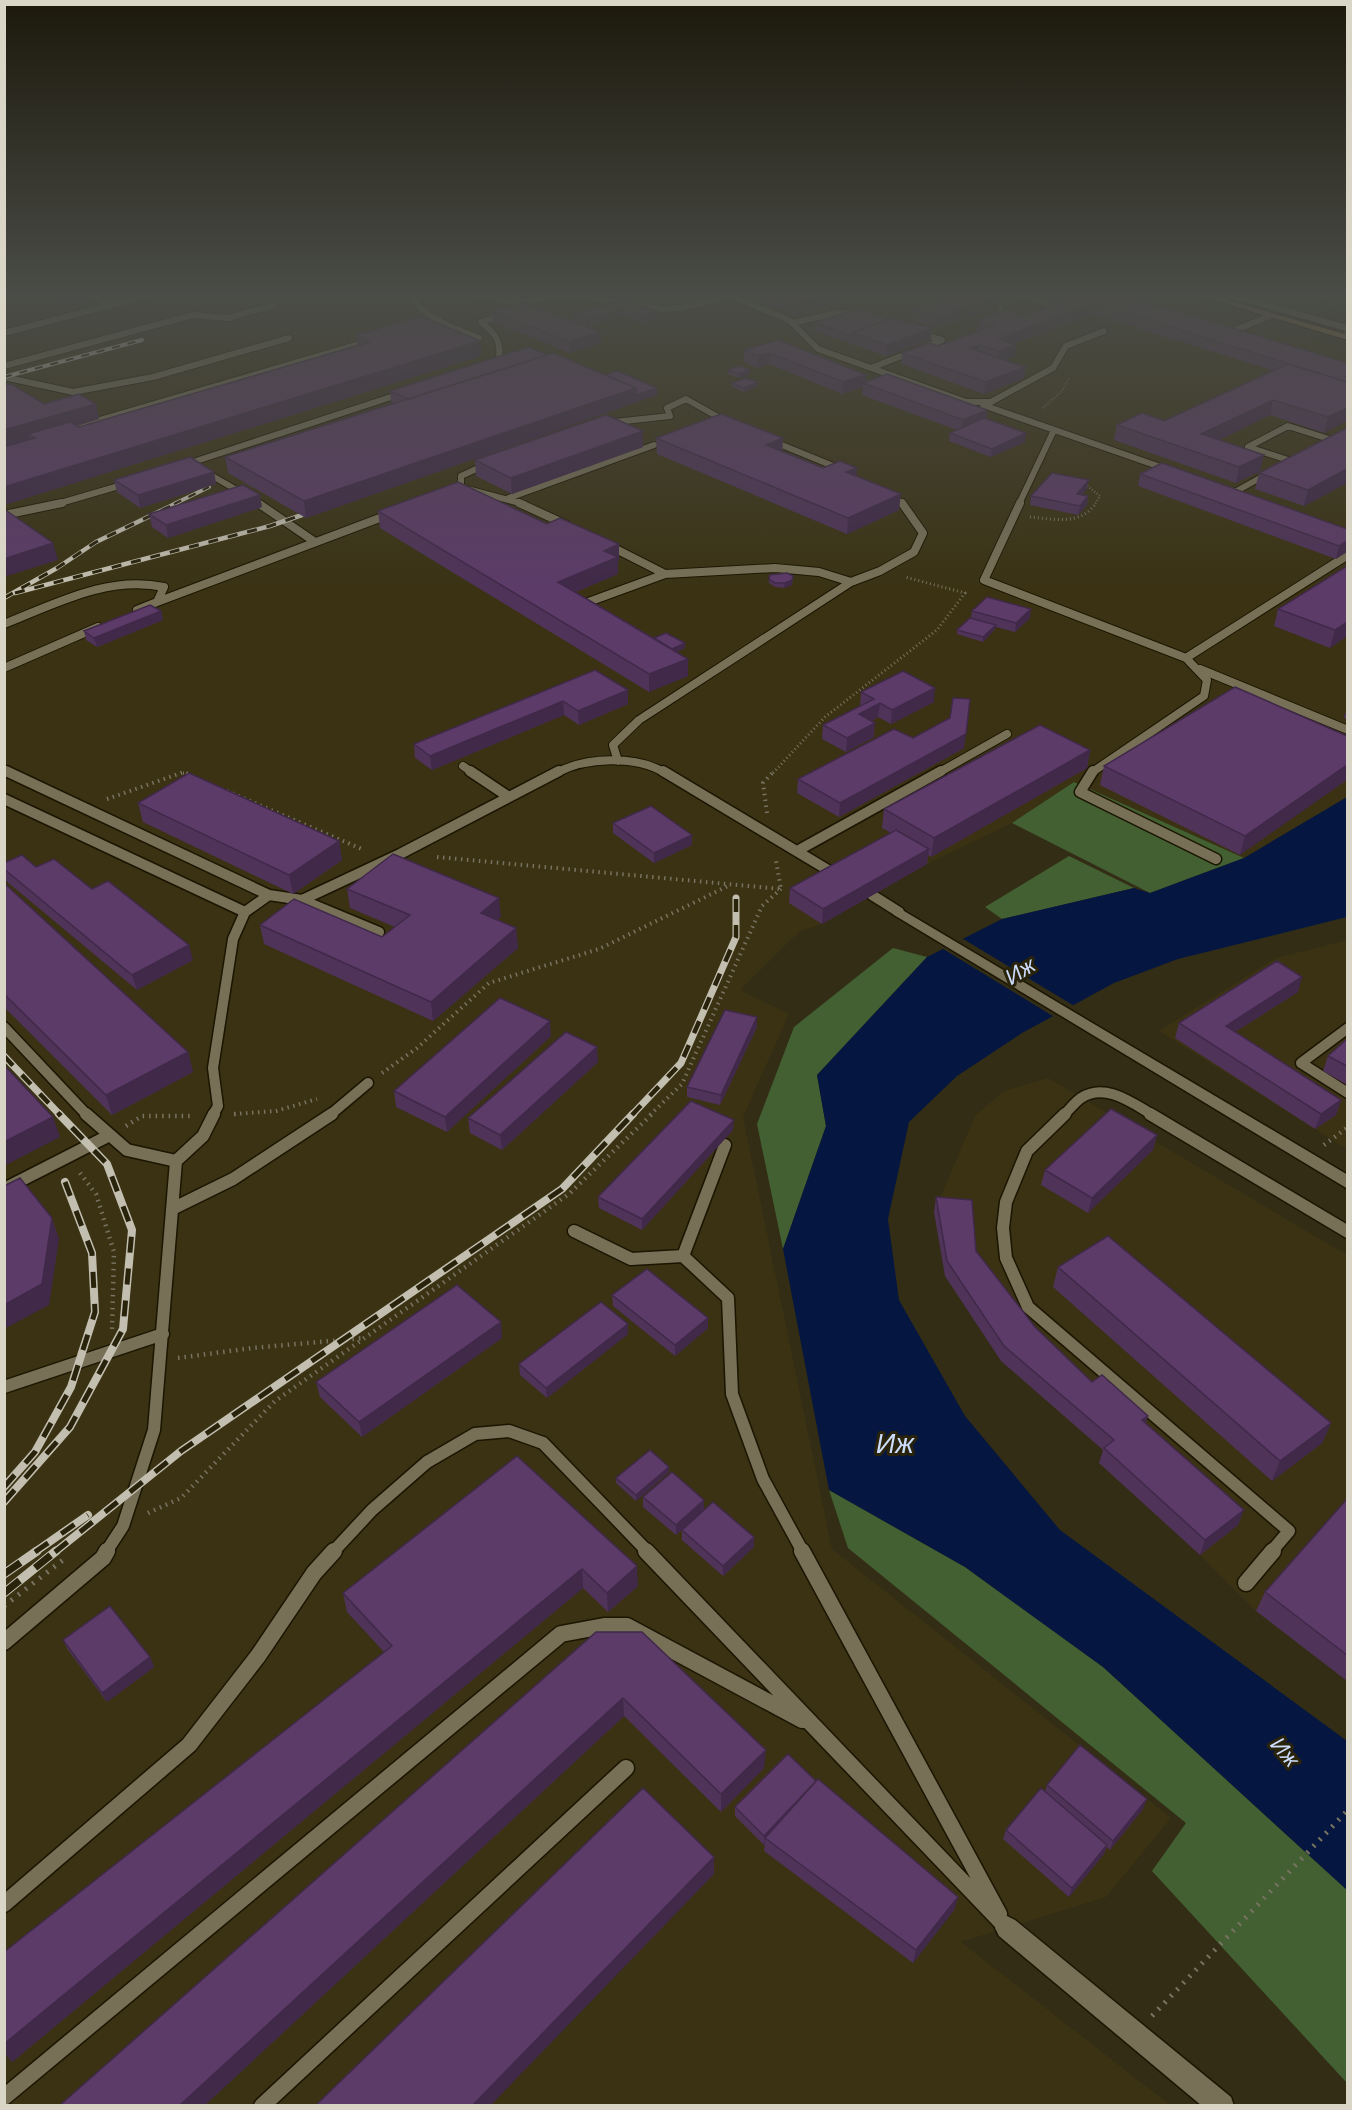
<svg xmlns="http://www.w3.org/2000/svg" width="1352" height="2110" font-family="'DM Sans',sans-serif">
	<rect width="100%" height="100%" fill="#332d16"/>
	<path fill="#3a3213" d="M4 293H1156L1347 349V797L1244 858 1074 782 1012 823 927 864 822 924 799 932 740 990 789 1014 743 1117 832 1549 1171 1818 1106 1897 961 1942 1170 2105H5Z
		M1347 940V1149L1159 1031 1276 958Z
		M1048 1078 1347 1255V1681L1256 1611 1200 1555 1099 1463 1109 1455 1001 1361 945 1276 934 1212 975 1116 1004 1091Z"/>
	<path fill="#426032" d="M1074 782 1244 858 1150 893 1012 823Z
		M1069 856 1134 888 1002 919 985 907Z
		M893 948 927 957 817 1075 826 1126 783 1249 757 1124 794 1027Z
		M829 1490 965 1567 1103 1667 1347 1890V2083L1152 1871 1186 1823 848 1548Z"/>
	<path fill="#051741" d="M1347 797V917L1178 959 1114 983 1022 1033 957 1076 909 1122 888 1219 899 1300 965 1416 1060 1530 1347 1741V1890L1103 1667 965 1567 829 1490 783 1249 826 1126 817 1075 927 957 1002 919 1134 888 1150 893 1244 858Z"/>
	<path fill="#332d16" d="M960 937 1076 1007 1056 1018 940 947Z"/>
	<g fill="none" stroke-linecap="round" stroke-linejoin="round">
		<g stroke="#1b1501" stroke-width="8">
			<path id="service-far4" d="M86 293 111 305 159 293
				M413 293 412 297C427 321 454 328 479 338
				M465 293 513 302 575 295 661 309 681 308 737 294
				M981 293 1000 305 1003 317 1010 319
				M1016 293 1056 306 1047 309
				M731 296 789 320 818 349 966 402H991L1053 368 1066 346 1104 331
				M1208 297 1233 296 1347 328 1348 334
				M792 323 836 313 862 315
				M420 326 440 320
				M4 333 111 305
				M1228 333 1270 316
				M488 363 499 360C501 341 496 334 481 322L506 314
				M4 366 193 315 228 318 275 305
				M871 368 942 340 920 333
				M4 377 73 392 153 377 289 338
				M983 405 1169 470
				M606 423 670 416 667 408 686 399 727 422
				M66 430 370 341
				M772 441 843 470
				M1291 461 1248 447 1288 426 1332 440
				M184 465 403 393
				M202 470 261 504
				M461 487V476L487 464
				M467 489 524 504
				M1233 493 1269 473
				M889 494 903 504
				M506 499 654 445
				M57 504 129 483
				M1019 504 1054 430"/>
		</g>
		<g stroke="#1b1501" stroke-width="10">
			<path id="service-far3" d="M258 503 315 542
				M519 503 567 525
				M1020 503 984 580 1186 658 1348 555
				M4 515 62 503
				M608 545 665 574 775 568 819 572 851 582 639 720 613 745 618 761
				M851 582 880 571 914 552 923 533 902 503
				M157 602 393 513
				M583 604 665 574
				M4 624C55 604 108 575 164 587L157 602 137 610
				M4 668 98 627
				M1200 669 1348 730
				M463 766 473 773
				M4 770 9 773
				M556 773C586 757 636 755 665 773
				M938 773 1007 734
				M1091 773 1204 696 1207 680 1186 658"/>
		</g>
		<g stroke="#1b1501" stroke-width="13">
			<path id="service-far2" d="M6 771 269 895
				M470 771 509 797
				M663 771 838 876
				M1093 771 1080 792 1216 859
				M4 799 245 912
				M797 851 941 771
				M872 895 899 912
				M302 900 379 932
				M4 1027 87 1115
				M1348 1028 1301 1063 1348 1093
				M213 1115 218 1106 213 1068 233 939 245 912 269 895 302 900 400 854 559 771
				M330 1115 368 1083
				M1064 1115C1069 1110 1075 1102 1081 1098 1105 1082 1132 1103 1153 1115"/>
		</g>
		<g stroke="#1b1501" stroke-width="15">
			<path id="service-far1" d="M86 1114 127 1150 176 1161 203 1136 214 1114
				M1065 1114 1027 1151 1006 1202 1003 1228 1006 1258 1028 1307 1289 1531 1271 1552
				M1150 1114 1348 1232
				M725 1145 683 1256 728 1298 732 1394 763 1479 803 1552
				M4 1189 110 1135
				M172 1209 233 1179 332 1114
				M574 1231 631 1259 683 1256
				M4 1387 163 1334
				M106 1552 123 1526 154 1430 176 1161
				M333 1552 372 1510 427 1462 475 1434 509 1431 543 1443 648 1552"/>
		</g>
		<g stroke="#1b1501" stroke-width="19">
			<path id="service" d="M646 1551 1007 1928
				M802 1551 999 1914
				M1246 1583 1273 1551
				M4 1642 103 1558 107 1551
				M4 1904 189 1745 258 1656 314 1573 334 1551
				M4 2097 561 1634 604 1626H627L802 1720
				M262 2106 626 1768"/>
		</g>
		<g stroke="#1b1501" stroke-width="3">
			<path id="minor" d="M899 908 1348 1175V1189L894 915 892 912 894 909Z
				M1007 1916 1015 1920 1231 2097 1234 2106H1202L999 1936 995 1928 999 1920Z"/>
		</g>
		<g stroke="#1b1501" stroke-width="3">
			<path id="secondary" d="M1190 293H1203L1348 335V340Z"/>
		</g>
		<path stroke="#787360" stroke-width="2" stroke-dasharray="1 2" stroke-linecap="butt" d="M1310 293 1341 302 1331 306
			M1043 408 1062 391 1069 378
			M1085 484 1100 496 1095 504"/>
		<path stroke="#787360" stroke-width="3" stroke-dasharray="1 3" stroke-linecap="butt" d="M1030 517C1053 519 1081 526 1096 503
			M183 773H185
			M773 773 825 717 937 630 965 593 905 577"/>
		<path stroke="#787360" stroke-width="4" stroke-dasharray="1.5 4.5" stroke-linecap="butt" d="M227 791 364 850
			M107 799 184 772 190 775
			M767 813 763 783 774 771
			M437 857 781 889 776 861
			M382 1073 417 1048 489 983 599 949 730 885
			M234 1114 276 1111 317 1099
			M650 1115 682 1084 762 906 781 889"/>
		<path stroke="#787360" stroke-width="4.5" stroke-dasharray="1.5 5" stroke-linecap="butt" d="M234 1114H240
			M126 1126 142 1116H193
			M1324 1145 1348 1127
			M80 1173 96 1194 114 1252 112 1331
			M178 1358 252 1348 364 1338
			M148 1513 181 1498 275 1401 569 1194 652 1114"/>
		<path stroke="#787360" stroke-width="5" stroke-dasharray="2 7" stroke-linecap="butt" d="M4 1606 63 1560
			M1152 2016 1348 1810"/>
		<use href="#service-far4" stroke="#777057" stroke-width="6"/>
		<use href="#service-far3" stroke="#777057" stroke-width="8"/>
		<use href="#service-far2" stroke="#777057" stroke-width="10"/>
		<use href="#service-far1" stroke="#777057" stroke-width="12"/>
		<use href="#service" stroke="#777057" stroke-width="16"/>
		<use href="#minor" fill="#777057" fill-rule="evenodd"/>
		<use href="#secondary" fill="#9e7a48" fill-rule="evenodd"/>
		<g stroke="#c3bfb0" stroke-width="4">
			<path id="rail-far4" d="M4 377 142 340
				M174 504 209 487"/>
		</g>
		<g stroke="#c3bfb0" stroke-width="4.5">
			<path id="rail-far3" d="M15 593 270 526 302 515
				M4 598 57 568 96 542 177 503"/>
		</g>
		<g stroke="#c3bfb0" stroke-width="7">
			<path id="rail-far2" d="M4 1056 60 1115
				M632 1115 681 1063 736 937V898"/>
		</g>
		<g stroke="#c3bfb0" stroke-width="8">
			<path id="rail-far1" d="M4 1487 35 1452 71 1387 95 1312 92 1253 65 1182
				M4 1502 70 1427 123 1329 132 1230 107 1164 59 1114
				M35 1552 88 1515
				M55 1552 181 1451 562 1189 633 1114"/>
		</g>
		<g stroke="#c3bfb0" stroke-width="9">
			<path id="rail" d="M4 1574 37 1551
				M4 1593 56 1551"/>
		</g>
		<use href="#rail-far4" stroke="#29230c" stroke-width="2" stroke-dasharray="8" stroke-linecap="butt"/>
		<use href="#rail-far3" stroke="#29230c" stroke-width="3" stroke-dasharray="10" stroke-linecap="butt"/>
		<use href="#rail-far2" stroke="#29230c" stroke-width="4.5" stroke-dasharray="13" stroke-linecap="butt"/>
		<use href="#rail-far1" stroke="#29230c" stroke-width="5" stroke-dasharray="16" stroke-linecap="butt"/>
		<use href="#rail" stroke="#29230c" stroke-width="7" stroke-dasharray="20" stroke-linecap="butt"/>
	</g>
	<path fill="#4f3359" d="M44 293H82L86 295 87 302 70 307Z
		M493 293H532L510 300Z
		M635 293H688L660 302Z
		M755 293H852L851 297 797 315 755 301Z
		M992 293 1018 294 1017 297 1007 301 999 299 998 308 936 328 913 320 914 309 992 294Z
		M1027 293H1118L1347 363 1324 433 1270 415 1219 440 1260 471 1236 483 1114 440 1117 425 1164 421 1274 371 1093 314 1013 344 1016 345 1015 356 1005 360 1025 367 1024 378 984 394 901 364 902 353 938 346 978 331H977L978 320 1022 316 1058 303Z
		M623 299 656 311V319L642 323 622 315 587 327 601 343 570 353 493 322 492 311 573 321V315Z
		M815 323 931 340 886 356 815 331Z
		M356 335 480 341 481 356 4 505V447L44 404H96L99 419 77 426 79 427 357 345Z
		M778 340 866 375 865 382 987 410 986 419 1025 442 991 457 949 441 950 433 957 430 862 395 863 387 842 394 769 364 758 368 744 362V350Z
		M728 370H750V374L739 378 728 374Z
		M606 375 657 395 306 518 228 473 225 457 394 404 391 402 390 391Z
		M758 382V386L744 392 732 387V383Z
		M1347 428V483L1304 506 1255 489 1259 473Z
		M656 438H783L782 451 823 468 899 510 847 534 657 454Z
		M643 447 512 494 476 476 475 460Z
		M214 472 216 484 140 508 117 492 114 480Z
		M1140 474 1347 529 1336 559 1138 486Z
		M1087 489 1082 495 1088 496 1087 505 1078 515 1030 505 1031 496Z
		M262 507 168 538 152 527 149 514Z
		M378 511 547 524 619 544V561H618V574L576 592 654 638 685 648 677 652 688 659V676L649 692 380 528Z
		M1347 566V636L1330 648 1274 626 1278 609Z
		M793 576 792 585 784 588 775 587 769 583V579Z
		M161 611 163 620 97 647 86 640 84 631Z
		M972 611 1030 618 1015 632 996 627 995 629 983 642 957 634V630L971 618Z
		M595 670 628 704 579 725 564 715 432 770 415 758 414 744Z
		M861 692 934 702 891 724 878 717 872 721 874 737 846 752 822 739 823 725 860 706Z
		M1347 707V719L1344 718Z
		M1347 736 1240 855 1100 785 1104 766Z
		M913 738 964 748 839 817 797 793 798 779Z
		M1090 750 1087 768 931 857 928 855 927 864 822 924 789 903 790 888 891 833 882 828 884 809Z
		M138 803 339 841 342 860 293 894 143 822Z
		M613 823 692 835V845L654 863 613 833Z
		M4 863 36 867 92 889 193 960 137 990 5 880Z
		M4 883 188 1052 193 1072 112 1115 4 1007Z
		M347 889 501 917 497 920 516 928 518 948 433 1021 264 944 260 925 382 937 395 927 350 908Z
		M1298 992 1235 1032 1341 1100 1336 1115 1315 1129 1175 1038 1179 1023Z
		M757 1027 720 1105 687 1097V1087Z
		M551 1036 447 1132 396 1107 394 1091Z
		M1347 1039V1085L1323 1071 1328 1056Z
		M598 1062 502 1150 470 1133 468 1118Z
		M733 1130 642 1230 599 1208 598 1197Z
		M1157 1135 1153 1150 1088 1213 1041 1185 1045 1170Z
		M936 1197 976 1251 1035 1327 1092 1382 1146 1423 1238 1525 1200 1555 1099 1463 1103 1450 1001 1361 945 1276 934 1212Z
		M1058 1267 1331 1423 1322 1443 1272 1481 1053 1287Z
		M612 1295 708 1328 675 1356 613 1306Z
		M628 1334 547 1398 520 1375 519 1364Z
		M502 1338 362 1437 320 1397 316 1382Z
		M517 1456 638 1586 608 1612 583 1588 12 2062 4 2052V1952L384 1652 347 1612 343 1593Z
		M669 1472 636 1501 616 1483V1478Z
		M643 1497 704 1500V1510L754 1547 723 1576 682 1540V1530L676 1535 643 1507Z
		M1347 1499V1681L1256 1611 1265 1592Z
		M642 1632 764 1768 721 1812 624 1716 204 2106Z
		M63 1640 150 1657 154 1667 107 1702 68 1650Z
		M816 1781 958 1897 954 1910 913 1963 764 1851 765 1843 764 1845 735 1816V1807Z
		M1047 1785 1143 1809 1110 1850 1107 1847 1104 1854 1069 1897 1003 1839 1006 1830 1045 1791Z"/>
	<path fill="#402949" d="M509 293H532L510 300Z
		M660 293H688L660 302Z
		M831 293H852L851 297 797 315 798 304Z
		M1018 294 1017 297 1007 301V297Z
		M86 295 87 302 70 307 68 300Z
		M1000 297 998 308 936 328 937 317Z
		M1094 303 1093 314 996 350 998 339Z
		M622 308V315L586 327V320Z
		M656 311V319L642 323V316Z
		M932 328 931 340 886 356 887 345Z
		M600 332 601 343 570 353 569 342Z
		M480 341 481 356 4 505V487Z
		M980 345 978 356 970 348Z
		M1016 345 1015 356 998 363 999 351Z
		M770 353 769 364 758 368V356Z
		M1025 367 1024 378 984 394 986 382Z
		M750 370V374L739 378V374Z
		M866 375 865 384 863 383V387L842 394 843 382Z
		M758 382V386L744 392V388Z
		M636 388H657V395L306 518 304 501Z
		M1273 400 1270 415 1198 450 1201 434Z
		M96 404 99 419 35 438 28 434 30 439 4 447V430Z
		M1347 408V421L1324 433 1328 417Z
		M987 410 985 422 961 432 963 420Z
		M643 431V447L512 494 511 478Z
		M1026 433 1025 442 991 457 992 449Z
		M783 438 782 454 766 445Z
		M1264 455 1260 471 1236 483 1239 467Z
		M857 468 856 484 846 472Z
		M1347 469V483L1304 506 1308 490Z
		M214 472 216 484 140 508 138 495Z
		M1089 480 1087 489 1076 502 1077 494Z
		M901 494 899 510 847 534 848 518Z
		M260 495 262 507 168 538 166 525Z
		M1088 496 1087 505 1078 515 1080 506Z
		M1347 541V552L1336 559 1339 546Z
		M53 543 58 560 4 577V559Z
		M619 544V561H618V574L559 599 558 582 604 551Z
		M792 580V585L784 588 785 583Z
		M1031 609 1030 618 1015 632 1016 623Z
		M161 611 163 620 97 647 94 638Z
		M1347 622V636L1330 648 1335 630Z
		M996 625 995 629 983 642V637Z
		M685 643V648L670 655V650Z
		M688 659V676L649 692V674Z
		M935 688 934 702 891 724 892 710Z
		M628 690V704L579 725 578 711Z
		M563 701 564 715 432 770 430 756Z
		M880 703 878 717 858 728 859 714Z
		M875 723 874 737 846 752 847 738Z
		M966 734 964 748 839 817 840 803Z
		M1090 750 1087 768 931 857 934 838Z
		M1347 765V780L1240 855 1245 836Z
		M692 835V845L654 863V853Z
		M339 841 342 860 293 894 289 875Z
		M929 849 927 864 822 924 823 909Z
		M499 898 501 917 483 933 481 913Z
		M516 928 518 948 433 1021 431 1002Z
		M189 945 193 960 137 990 132 975Z
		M1302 977 1298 992 1221 1041 1226 1026Z
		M757 1017V1027L720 1105 721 1095Z
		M550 1021 551 1036 447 1132 445 1117Z
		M597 1047 598 1062 502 1150 500 1135Z
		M188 1052 193 1072 112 1115 106 1095Z
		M1341 1100 1336 1115 1315 1129 1321 1114Z
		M53 1117 60 1137 4 1166V1142Z
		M734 1120 733 1130 642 1230V1219Z
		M1157 1135 1153 1150 1088 1213 1092 1198Z
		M52 1218 59 1239 49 1305 4 1329V1305Z
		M708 1318V1328L675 1356V1345Z
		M501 1322 502 1338 362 1437 359 1422Z
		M628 1324V1334L547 1398 546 1388Z
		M1148 1416 1143 1431 1142 1420Z
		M1331 1423 1322 1443 1272 1481 1280 1461Z
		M669 1467V1472L636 1501V1495Z
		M704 1500V1510L676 1535V1525Z
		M1244 1510 1238 1525 1200 1555 1205 1540Z
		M754 1537V1547L723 1576V1566Z
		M637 1566 638 1586 608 1612 607 1593Z
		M582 1569 583 1588 12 2062 4 2052V2044Z
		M150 1657 154 1667 107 1702 102 1693Z
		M623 1698 624 1716 204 2106H179Z
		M766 1750 764 1768 721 1812V1794Z
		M817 1782 765 1838V1843L764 1845V1836Z
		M1147 1799 1143 1809 1110 1850 1113 1841Z
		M1107 1845 1104 1854 1069 1897 1072 1888Z
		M714 1857V1874L490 2106H472Z
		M958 1897 954 1910 913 1963 916 1950Z"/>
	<path fill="#5c3b68" stroke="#402949" stroke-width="1.5" d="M56 293H82L86 295 68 300Z
		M765 293H831L798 304Z
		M964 293H988L1000 297 937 317 914 309Z
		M994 293H1017L1018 294 1007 297Z
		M1063 293H1118L1347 363V382L1094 303 998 339 1016 345 999 351 980 345 970 348 1025 367 986 382 902 353 930 343 938 346 995 325 978 320 1005 310 1022 316 1074 297Z
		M623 299 656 311 642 316 622 308 586 320 573 315Z
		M523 302 600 332 569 342 492 311Z
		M857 309 889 319 852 333V336L815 323Z
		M421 316 480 341 4 487V447L35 438 28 434 70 422 79 427 370 342 356 335Z
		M892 318 932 328 887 345 852 333Z
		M778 340 866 375 843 382 770 353 758 356 744 350Z
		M529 347 548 355 409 399 390 391Z
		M553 353 636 388 304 501 225 457Z
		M1288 364 1347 382V408L1328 417 1273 400 1201 434 1264 455 1239 467 1117 425 1142 413 1164 421Z
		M739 366 750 370 739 374 728 370Z
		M617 371 657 388 636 395V388L606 375Z
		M887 374 987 410 963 420 863 383Z
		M746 378 758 382 744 388 732 383Z
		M11 384 44 404 79 394 96 404 4 430V385Z
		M721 414 783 438 766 445 823 468 840 461 857 468 846 472 901 494 848 518 656 438Z
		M606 415 643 431 511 478 475 460Z
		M984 418 1026 433 992 449 950 433Z
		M1347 428V469L1308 490 1259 473Z
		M190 457 214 472 138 495 114 480Z
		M1162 463 1347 529V541L1339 546 1140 474Z
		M1052 473 1089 480 1077 494 1088 496 1080 506 1031 496Z
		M458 482 547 524 560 518 619 544 604 551 618 557 558 582 688 659 649 674 378 511Z
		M243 485 260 495 166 525 149 514Z
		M4 509 53 543 4 559Z
		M1347 566V622L1335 630 1278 609Z
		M787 573 793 576 792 580 785 583H775L769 579 770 575Z
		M987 597 1031 609 1016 623 972 611Z
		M150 605 161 611 94 638 84 631Z
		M970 618 996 625 983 637 957 630Z
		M666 633 685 643 672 649 654 638Z
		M595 670 628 690 578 711 563 701 430 756 414 744Z
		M903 671 935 688 892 710 880 703 859 714 875 723 847 738 823 725 874 699 861 692Z
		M1235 687 1347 736V765L1245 836 1104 766Z
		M953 698 970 699 966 734 840 803 798 779 894 729 913 738 950 718Z
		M1040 725 1090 750 934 838 884 809Z
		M189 773 339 841 289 875 138 803Z
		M651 806 692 835 654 853 613 823Z
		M896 830 929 849 823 909 790 888Z
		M393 854 499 898 481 913 516 928 431 1002 260 925 294 899 382 937 410 915 347 889Z
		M22 855 36 867 54 859 92 889 108 881 189 945 132 975 4 869V863Z
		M4 883 188 1052 106 1095 4 994Z
		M1277 961 1302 977 1226 1026 1341 1100 1321 1114 1179 1023Z
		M500 998 550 1021 445 1117 394 1091Z
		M725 1010 757 1017 721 1095 687 1087Z
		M566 1032 597 1047 500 1135 468 1118Z
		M1347 1039V1066L1328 1056Z
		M4 1065 53 1117 4 1142Z
		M691 1101 734 1120 642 1219 598 1197Z
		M1111 1109 1157 1135 1092 1198 1045 1170Z
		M20 1178 52 1218 42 1284 4 1305V1186Z
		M936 1197 972 1200 976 1251 1035 1327 1092 1382 1102 1375 1148 1416 1142 1420 1244 1510 1205 1540 1104 1448 1114 1440 1004 1346 947 1261Z
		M1108 1236 1331 1423 1280 1461 1058 1267Z
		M647 1269 708 1318 675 1345 612 1295Z
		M457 1285 501 1322 359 1422 316 1382Z
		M601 1302 628 1324 546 1388 519 1364Z
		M650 1450 669 1467 636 1495 616 1478Z
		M517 1456 637 1566 607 1593 582 1569 4 2044V1952L392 1646 343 1593Z
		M672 1472 704 1500 676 1525 643 1497Z
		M1347 1499V1655L1265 1592Z
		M713 1502 754 1537 723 1566 682 1530Z
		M110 1606 150 1657 102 1693 63 1640Z
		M596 1632H642L766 1750 721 1794 623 1698 179 2106H59Z
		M1080 1745 1147 1799 1113 1841 1047 1785Z
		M788 1754 816 1781 764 1836 735 1807Z
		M818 1779 958 1897 916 1950 765 1838Z
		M643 1788 714 1857 472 2106H315Z
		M1041 1788 1107 1845 1072 1888 1006 1830Z"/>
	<linearGradient id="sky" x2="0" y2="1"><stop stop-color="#1c190c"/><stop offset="0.5" stop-color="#4a4c47"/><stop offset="1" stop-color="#4a4c47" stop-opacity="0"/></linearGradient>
	<rect width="1352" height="589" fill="url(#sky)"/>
	<g text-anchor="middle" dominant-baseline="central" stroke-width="6" stroke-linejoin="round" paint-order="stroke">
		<g font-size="22" font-style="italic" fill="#cdddfc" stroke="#29230c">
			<text transform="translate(1020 971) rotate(-32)">Иж</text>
			<text transform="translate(1285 1752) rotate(50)">Иж</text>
		</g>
		<g font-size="27" font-style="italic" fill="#cdddfc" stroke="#29230c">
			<text x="895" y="1443">Иж</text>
		</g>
	</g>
	<rect width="1352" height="2110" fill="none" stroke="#d9d6c8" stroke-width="12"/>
</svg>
